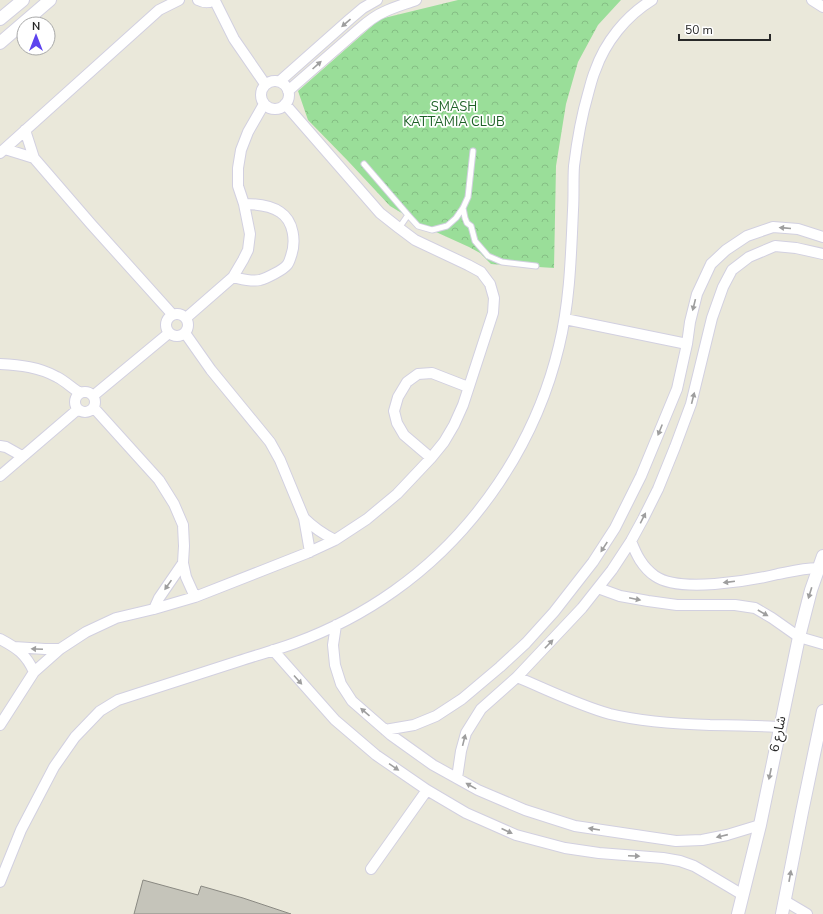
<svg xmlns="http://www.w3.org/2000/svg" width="823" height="914" font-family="'Nunito Sans','Noto Sans Arabic',sans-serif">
	<defs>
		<pattern id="forest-crowns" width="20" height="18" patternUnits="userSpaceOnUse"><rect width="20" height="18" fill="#9ade99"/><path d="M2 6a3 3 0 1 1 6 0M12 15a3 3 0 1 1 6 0" fill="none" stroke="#85be84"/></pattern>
	</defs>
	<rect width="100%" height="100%" fill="#eae8da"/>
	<path fill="url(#forest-crowns)" d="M458 0H621L598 25 578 62 566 104 556 166 554 268 491 264 480 253 469 247 425 227 390 206 348 161 308 120 298 91 380 19Z"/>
	<path fill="#c5c4ba" stroke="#8a8982" d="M143 880 198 895 201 886 243 898 291 914H134Z"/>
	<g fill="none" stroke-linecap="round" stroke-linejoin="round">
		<g stroke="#d2d0e0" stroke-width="7">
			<path id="service" d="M364 164 408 215 418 226 432 230 447 226 456 218 463 208 468 197 473 151
				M463 208 465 218 467 223 471 226 475 241 488 256 502 262 536 266
				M399 228 408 215"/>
		</g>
		<g stroke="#d2d0e0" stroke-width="12">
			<path id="minor" d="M198 0C204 3 209 3 215 0
				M812 0 823 7
				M215 1 234 39 265 84
				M280 81 350 19 363 8 377 0
				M261 95a14 14 0 1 1 28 0a14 14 0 1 1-28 0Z
				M288 91 358 30C366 23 374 16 384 12 394 7 405 4 416 0
				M25 130 34 158 91 224 172 314
				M5 149 34 158
				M0 153 159 10 179 0
				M233 277C242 279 251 282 260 280 267 278 283 270 287 265 289 263 290 259 291 256 296 242 294 221 280 212 271 206 255 204 244 204
				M166 325a11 11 0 1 1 22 0a11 11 0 1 1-22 0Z
				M186 318 233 277 243 260 248 250 250 234 244 204 238 186V168L241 150 248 132 264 104
				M565 319 687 344
				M185 333 211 370 270 442 280 460 304 518 310 552
				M0 364C20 365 39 367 57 377 65 381 72 388 80 393
				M75 402a10 10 0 1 1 20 0a10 10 0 1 1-20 0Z
				M93 396 169 333
				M94 408 159 480 174 504 183 525 184 546 183 563 186 577 195 597
				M0 446 6 447 22 456
				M431 458 404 435 397 423 394 411 398 397 407 382 418 374 432 373 468 387
				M0 476 77 410
				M304 518C314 528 323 534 335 540
				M631 541C636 554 642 567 655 576 679 593 749 581 778 574 789 572 813 566 823 569
				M598 588 620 596 648 601 677 605H735L755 608 772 618 799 637 823 644
				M154 609 159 598 183 563
				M336 625 333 645 335 665 341 684 352 701 391 735 433 765 478 790 525 810 575 826 676 841 702 840 727 835 760 825
				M0 639C17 648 26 654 34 672
				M14 647 45 649H60
				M273 650 335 720 376 755 427 790 466 813 516 835 565 848 599 853 663 858 680 861 694 866 706 873 743 895
				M517 677C548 690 578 705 610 714 643 722 676 724 710 725 733 725 756 726 780 727
				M0 725 34 672 60 649 86 632 116 618 154 609 195 597 307 553 335 540 367 519 397 494 431 458 444 442 454 425 463 405 493 313 494 298 490 284 481 272 468 265 415 240 399 228 380 213 285 104
				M385 730 414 725 436 716 462 699 500 667 526 643 554 612 593 562 615 528 641 476 677 389 687 344 690 322 697 294 711 264 726 250 747 236 773 227 798 229 823 237
				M457 778 461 751 466 733 481 709 517 677 582 608 612 570 631 541 643 519 658 489 675 447 691 404 712 318 723 287 732 270 749 257 775 246 796 248 823 254
				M371 869 427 790
				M0 882 21 830 54 767 75 737 100 711 118 700C158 687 199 674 239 661 257 655 276 650 295 643 330 630 363 613 394 591 476 533 536 443 559 346 570 301 571 255 573 210 574 195 573 180 574 166 577 142 581 118 588 94 590 87 592 78 595 71 605 42 626 16 652 0
				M785 901 807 914"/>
		</g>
		<g stroke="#d2d0e0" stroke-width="14">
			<path id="tertiary" d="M0 19 23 0
				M0 43 50 0
				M738 914 760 825 799 637 811 590 823 556
				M782 914 802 812 823 711"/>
		</g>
		<use href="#service" stroke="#fff" stroke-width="5"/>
		<use href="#minor" stroke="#fff" stroke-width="10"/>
		<use href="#tertiary" stroke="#fff" stroke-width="12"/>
	</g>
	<defs><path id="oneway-solid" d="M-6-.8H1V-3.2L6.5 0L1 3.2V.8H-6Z"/></defs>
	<g fill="#9e9e9e">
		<use href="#oneway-solid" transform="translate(346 23) rotate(139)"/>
		<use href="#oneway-solid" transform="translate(317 65) rotate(-42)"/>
		<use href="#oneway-solid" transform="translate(785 228) rotate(-175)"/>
		<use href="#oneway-solid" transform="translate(694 305) rotate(104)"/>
		<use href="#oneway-solid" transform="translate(693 398) rotate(-76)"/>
		<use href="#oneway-solid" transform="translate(660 430) rotate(112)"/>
		<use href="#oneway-solid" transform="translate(643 518) rotate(-63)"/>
		<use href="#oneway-solid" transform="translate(604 547) rotate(123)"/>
		<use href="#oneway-solid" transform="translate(729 582) rotate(173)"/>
		<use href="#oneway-solid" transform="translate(168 585) rotate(125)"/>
		<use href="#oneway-solid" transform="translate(810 593) rotate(107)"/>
		<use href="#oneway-solid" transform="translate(635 599) rotate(12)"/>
		<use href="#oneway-solid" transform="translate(763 613) rotate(30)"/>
		<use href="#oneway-solid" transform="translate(549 644) rotate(-46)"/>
		<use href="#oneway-solid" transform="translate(37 649) rotate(-177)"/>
		<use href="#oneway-solid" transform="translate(298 680) rotate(48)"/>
		<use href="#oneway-solid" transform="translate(365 712) rotate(-139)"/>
		<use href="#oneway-solid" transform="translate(464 740) rotate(-76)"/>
		<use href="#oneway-solid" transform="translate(394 767) rotate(34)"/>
		<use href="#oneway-solid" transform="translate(770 774) rotate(102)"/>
		<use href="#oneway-solid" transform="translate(471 786) rotate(-151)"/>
		<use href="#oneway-solid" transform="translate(594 829) rotate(-171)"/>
		<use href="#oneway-solid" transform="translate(507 831) rotate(24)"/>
		<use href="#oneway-solid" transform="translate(722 836) rotate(167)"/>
		<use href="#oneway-solid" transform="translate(634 856) rotate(3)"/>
		<use href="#oneway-solid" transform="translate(790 876) rotate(-80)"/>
	</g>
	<g text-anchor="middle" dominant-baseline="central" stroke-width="3.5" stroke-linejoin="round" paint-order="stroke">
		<g font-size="13" fill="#1d6026" stroke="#fff">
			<text x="454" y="107">SMASH<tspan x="454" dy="15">KATTAMIA CLUB</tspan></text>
		</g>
		<g font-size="13" fill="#282828" stroke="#fff">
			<text transform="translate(778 734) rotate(-78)">شارع 6</text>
		</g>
	</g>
	<g transform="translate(36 36)"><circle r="19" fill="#ffffff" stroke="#a9a9a9"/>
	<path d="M0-3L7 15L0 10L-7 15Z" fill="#5d43ee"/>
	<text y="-6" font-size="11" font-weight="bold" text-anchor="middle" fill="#282828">N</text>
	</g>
	<path d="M679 34v6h91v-6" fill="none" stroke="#282828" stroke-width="2"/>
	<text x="685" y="34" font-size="12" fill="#282828" stroke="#ffffff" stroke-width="3" paint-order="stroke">50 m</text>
</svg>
